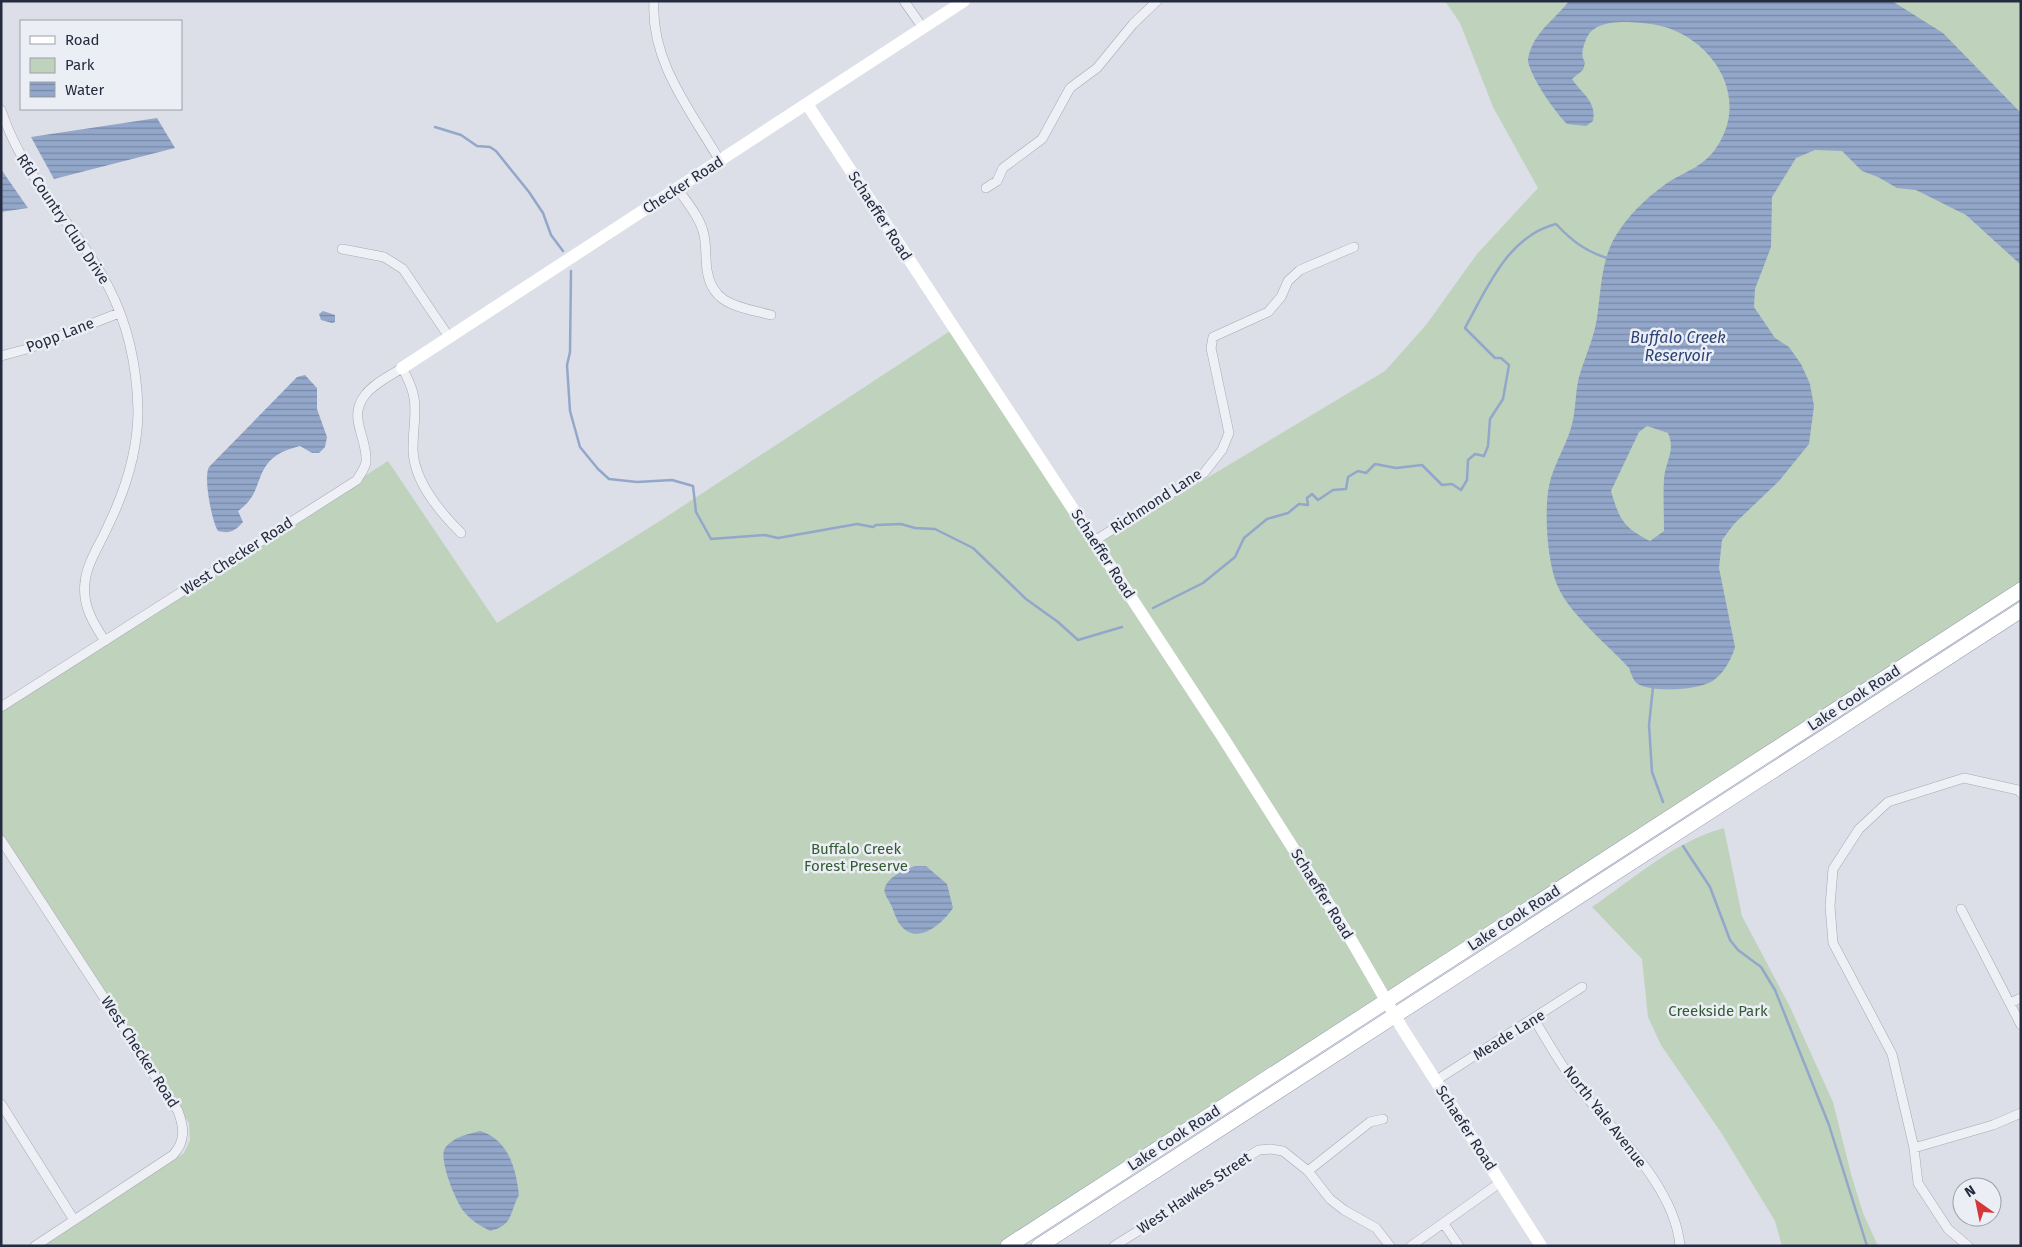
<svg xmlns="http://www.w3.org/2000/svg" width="2022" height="1247" font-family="'Fira Sans',sans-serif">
	<defs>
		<pattern id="water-rules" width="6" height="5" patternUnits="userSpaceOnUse" patternTransform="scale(1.25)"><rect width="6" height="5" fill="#93a7ca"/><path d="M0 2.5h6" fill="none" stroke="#7888a5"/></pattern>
	</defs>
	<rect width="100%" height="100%" fill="#dcdfe7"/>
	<path fill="#bfd2bc" d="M1445 1H2021V582L999 1246H42L184 1153 190 1140 189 1123 1 834V711L388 461 497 623 663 519 950 331 1092 547 1385 371 1426 325 1477 254 1538 188 1493 107 1460 23Z
		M1724 828 1742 916 1790 1007 1833 1102 1851 1174 1863 1213 1878 1246H1782L1775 1221 1722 1134 1661 1045 1648 1017 1642 959 1592 907C1633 879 1675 841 1724 828Z"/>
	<path fill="url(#water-rules)" fill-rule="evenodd" d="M1569 1H1892L1943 33 2021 113V265L1966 215 1916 190 1897 188 1878 177 1862 171 1842 151 1815 150 1796 158 1772 197 1771 247 1755 289 1754 307 1775 338 1789 347 1801 364 1810 384 1814 406 1809 444 1779 481 1734 524 1722 540 1719 568 1735 647C1732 658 1724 673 1714 680 1701 690 1653 693 1638 684 1633 681 1631 673 1629 668 1609 646 1571 615 1559 589 1547 565 1544 512 1549 486 1553 466 1565 448 1571 428 1576 412 1575 393 1579 377 1585 357 1594 338 1597 318 1601 291 1601 261 1615 237 1627 217 1644 200 1663 186 1688 168 1706 169 1722 138 1744 94 1715 46 1671 29 1657 24 1644 23 1629 22 1611 22 1591 23 1585 42 1582 51 1581 55 1585 63L1583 70 1572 79C1581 93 1597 101 1593 121L1586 126 1567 124C1555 112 1531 78 1528 61 1528 57 1530 50 1532 46 1540 28 1557 17 1569 1ZM1647 426 1668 433C1676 451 1665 462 1664 479 1663 496 1664 513 1664 531L1650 541C1624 528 1619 519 1611 491L1639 432Z
		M157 118 175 148 54 179 31 137Z
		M1 169 5 175 28 208 1 212Z
		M323 311 335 315V322L332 323 321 320 319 314Z
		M305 375 317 388V409L327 437 325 447 319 453H312L300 446C247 459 270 489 238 511L243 522C235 531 230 534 218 531 212 522 203 477 209 467L297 377Z
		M915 866H926L947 884 953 908C943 923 919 945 902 927 896 921 894 910 890 903 887 897 882 892 886 885 891 875 905 870 915 866Z
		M480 1131C508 1139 516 1168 519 1195 509 1213 514 1225 490 1231 481 1226 472 1221 465 1213 456 1203 438 1159 445 1148 453 1137 468 1134 480 1131Z"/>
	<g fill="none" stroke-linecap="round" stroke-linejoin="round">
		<path stroke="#93a7ca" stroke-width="2.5" d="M435 127 461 135 477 146 490 147 496 151 529 192 543 213 551 235 563 251
			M571 271 570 352 567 365 570 411 580 447 598 469 609 479 637 482 672 480 693 486 696 512 711 539 765 535 778 538 857 524 873 527 876 525 901 524 915 528 935 529 973 548 1026 599 1058 622 1078 640 1122 627
			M1153 608 1203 583 1235 557 1244 538 1267 519 1288 513 1299 504 1308 505 1307 498 1312 494 1318 500 1333 490 1346 489 1348 477 1358 471 1366 473 1375 464 1396 468 1422 465 1442 485 1452 484 1461 490 1467 480 1468 460 1475 454 1484 456 1488 446 1490 419 1503 399 1509 365 1501 358H1495L1465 328C1487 288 1508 236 1556 224 1572 241 1585 251 1607 258
			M1653 687 1649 725 1652 772 1663 802
			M1683 846 1710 887 1730 940 1738 950 1761 967 1775 990 1829 1125 1867 1246"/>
		<g stroke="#a5a9b4" stroke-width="10">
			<path id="street" d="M654 1C650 61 691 111 720 161
				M904 1 923 28
				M1 110C25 182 75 223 108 286 128 324 137 368 138 410 138 450 125 491 108 526 100 544 87 563 85 582 82 605 93 623 105 641
				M677 188C686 201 699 216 703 231 707 244 705 257 707 270 712 306 741 307 771 315
				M986 188 997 181 1003 168 1042 139 1070 88 1097 68 1133 24 1157 1
				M342 249 384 257 403 269 449 337
				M1 356 27 349 119 313
				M1094 541 1204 473 1222 450 1229 433 1211 348 1213 337 1268 312 1281 297 1288 281 1300 270 1354 247
				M1 707 357 480C360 474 365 469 366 462 368 438 347 418 365 395 374 383 390 376 402 368 422 402 413 414 413 450 414 482 440 512 461 533
				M1 840 178 1111C184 1127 186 1141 173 1155L35 1246
				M1961 909 2021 1025
				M2010 1003 2021 998
				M1534 1019C1548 1042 1561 1066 1578 1087 1613 1131 1675 1186 1680 1246
				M1435 1081 1582 987
				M1 1104 74 1220
				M1914 1148 1993 1125 2021 1113
				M1308 1171 1370 1122 1383 1119
				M1444 1224 1459 1246
				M1114 1246 1183 1203 1242 1160 1259 1150 1270 1149 1283 1151 1308 1171 1330 1199 1344 1210 1376 1228 1390 1246
				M1411 1246 1501 1182
				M1968 1246 1948 1229 1918 1183 1914 1148 1892 1054 1833 943 1830 906 1833 869 1859 829 1888 802 1964 778 2018 790 2021 793"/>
		</g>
		<g stroke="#9aa1b4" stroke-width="16">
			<path id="primary" d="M1008 1246 2021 590
				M1039 1246 2021 610"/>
		</g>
		<use href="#street" stroke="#eff0f5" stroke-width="9"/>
		<path stroke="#fff" stroke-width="12" d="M807 104 1222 736 1350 938 1402 1028 1541 1246
			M402 368 964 1"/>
		<use href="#primary" stroke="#fff" stroke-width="15"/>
	</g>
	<g text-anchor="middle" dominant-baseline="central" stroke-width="5" stroke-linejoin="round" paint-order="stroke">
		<g font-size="15" fill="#252b3e" stroke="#ebeef5">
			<text transform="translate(683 185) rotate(-33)">Checker Road</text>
			<text transform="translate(880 216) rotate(57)">Schaeffer Road</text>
			<text transform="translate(63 219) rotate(56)">Rfd Country Club Drive</text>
			<text transform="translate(60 335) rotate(-21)">Popp Lane</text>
			<text transform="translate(1156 501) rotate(-33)">Richmond Lane</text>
			<text transform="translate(1103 554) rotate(57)">Schaeffer Road</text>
			<text transform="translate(237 556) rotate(-33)">West Checker Road</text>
			<text transform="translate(1854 698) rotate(-33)">Lake Cook Road</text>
			<text transform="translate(1322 894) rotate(58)">Schaeffer Road</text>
			<text transform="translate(1514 918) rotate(-33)">Lake Cook Road</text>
			<text transform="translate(1509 1035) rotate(-32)">Meade Lane</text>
			<text transform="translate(140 1052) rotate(57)">West Checker Road</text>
			<text transform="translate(1605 1117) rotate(52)">North Yale Avenue</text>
			<text transform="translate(1466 1128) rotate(57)">Schaefer Road</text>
			<text transform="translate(1174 1138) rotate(-33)">Lake Cook Road</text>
			<text transform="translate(1194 1193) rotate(-34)">West Hawkes Street</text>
		</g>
		<g font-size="15" fill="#335b31" stroke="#ebeef5">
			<text x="856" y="849">Buffalo Creek<tspan x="856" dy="17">Forest Preserve</tspan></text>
			<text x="1718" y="1011">Creekside Park</text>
		</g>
		<g font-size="16" font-style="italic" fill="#2c4375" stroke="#ebeef5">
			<text x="1678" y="337">Buffalo Creek<tspan x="1678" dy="18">Reservoir</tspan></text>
		</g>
	</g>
	<rect width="2022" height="1247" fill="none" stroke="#252b3e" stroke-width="5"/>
	<rect x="20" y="20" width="162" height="90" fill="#ebeef5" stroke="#9ca0ac"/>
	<rect x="30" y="36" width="25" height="8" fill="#ffffff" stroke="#9ca0ac"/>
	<text x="65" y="45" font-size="15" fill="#252b3e">Road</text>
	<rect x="30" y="58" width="25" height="15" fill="#bfd2bc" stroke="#9ca0ac"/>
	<text x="65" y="70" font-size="15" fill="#252b3e">Park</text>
	<rect x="30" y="82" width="25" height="15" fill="url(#water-rules)" stroke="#9ca0ac"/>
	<text x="65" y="95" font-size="15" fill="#252b3e">Water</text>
	<g transform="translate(1977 1202) rotate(327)"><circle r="24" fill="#ebeef5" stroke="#9ca0ac"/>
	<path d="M0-4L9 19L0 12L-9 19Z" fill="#d73639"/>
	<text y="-8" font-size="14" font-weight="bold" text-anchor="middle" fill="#252b3e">N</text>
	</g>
</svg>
